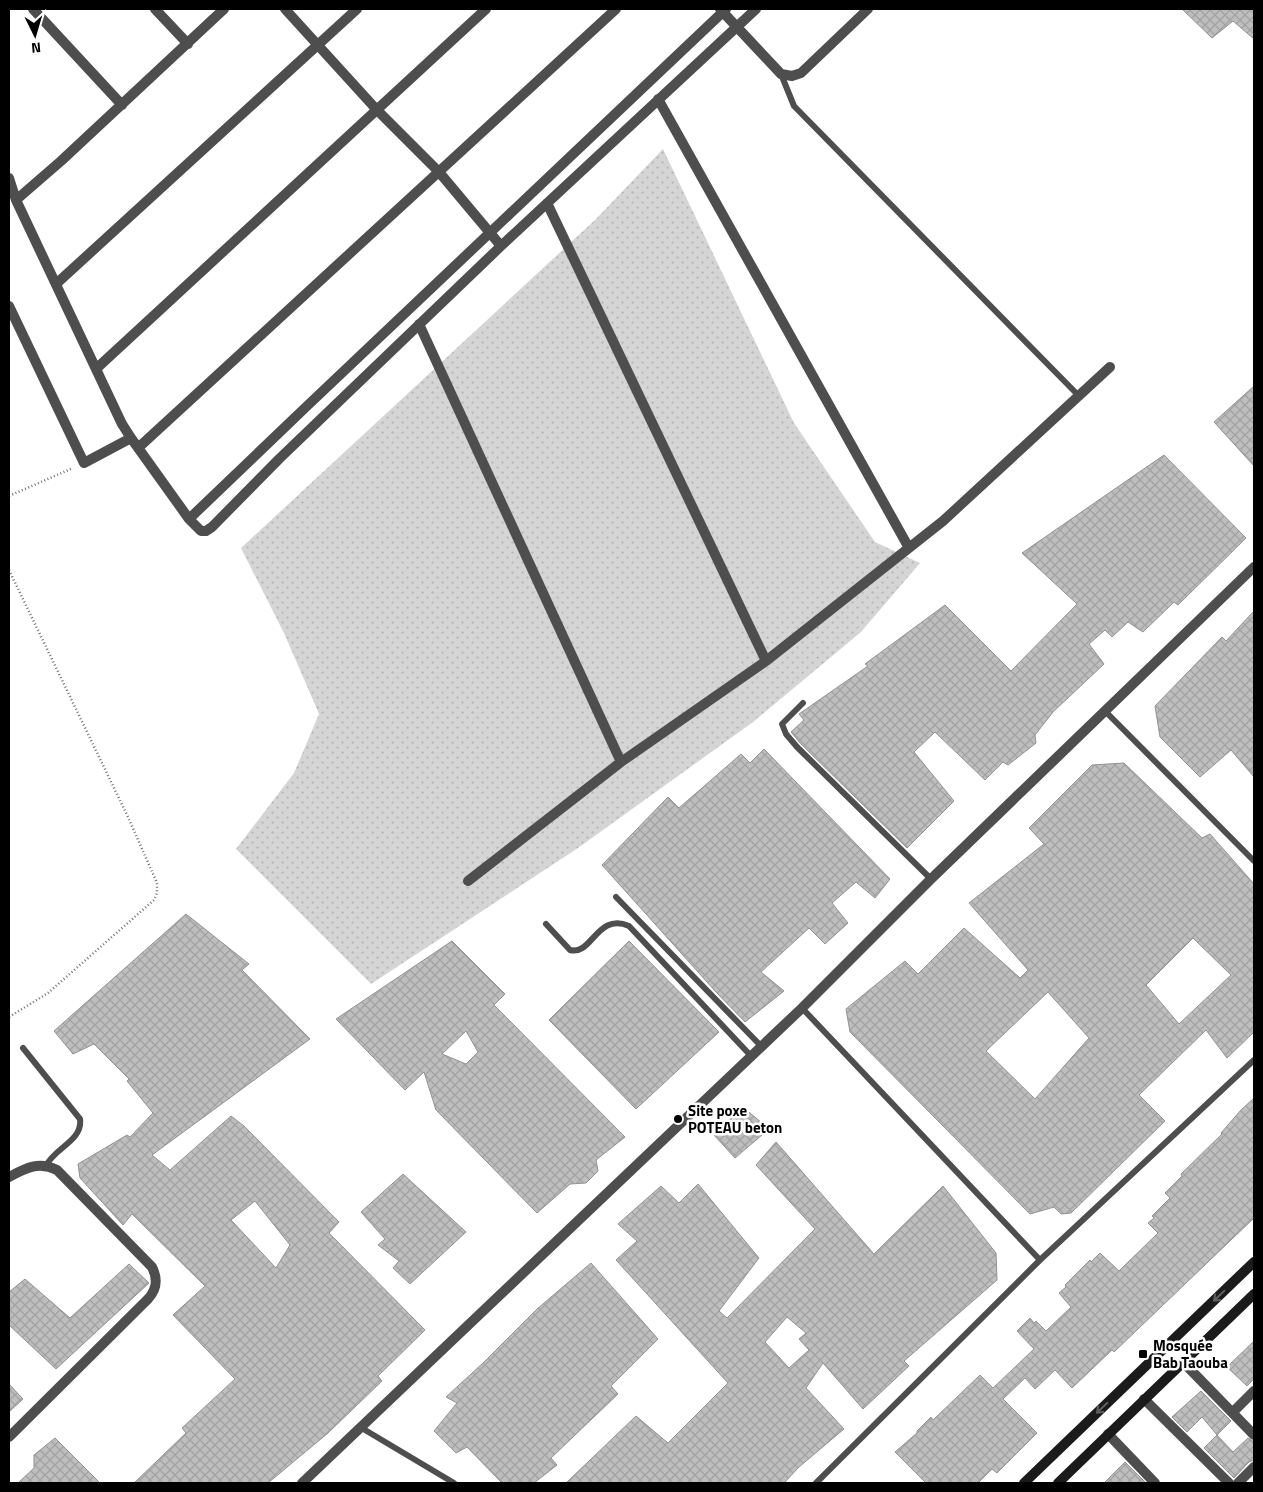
<svg xmlns="http://www.w3.org/2000/svg" width="1263" height="1492" font-family="'Titillium Web',sans-serif">
	<defs>
		<pattern id="grass-dots" width="8" height="8" patternUnits="userSpaceOnUse" patternTransform="scale(1.25)"><rect width="8" height="8" fill="#d5d5d5"/><path d="M2 2h.1M6 6h.1" fill="none" stroke="#b5b5b5" stroke-width="1.8" stroke-linecap="round"/></pattern>
		<pattern id="building-cross-hatch" width="8" height="8" patternUnits="userSpaceOnUse" patternTransform="scale(1.25)"><rect width="8" height="8" fill="#bebebe"/><path d="M0 0l8 8M0 8l8-8" fill="none" stroke="#a2a2a2"/></pattern>
	</defs>
	<rect width="100%" height="100%" fill="#fff"/>
	<path fill="url(#grass-dots)" d="M663 149 794 423 875 542 920 563 861 632 753 722 578 848 371 984 236 849 294 773 319 714 284 633 241 548 596 219Z"/>
	<path fill="url(#building-cross-hatch)" stroke="#929292" fill-rule="evenodd" d="M1182 9H1254V39L1233 21 1212 38Z
		M1254 386V466L1214 422Z
		M1164 455 1246 538 1178 605 1174 602 1143 632 1128 622 1112 637 1105 630 1089 644 1104 664 1053 712 1035 735 1036 743 1008 765 1003 762 985 780 935 732 914 752 954 801 907 848 801 744 791 732 804 720 799 714 868 666 865 664 945 605 1011 671 1077 604 1022 553Z
		M1254 611V777L1231 750 1200 777 1160 737 1155 706 1222 637 1226 641Z
		M764 749 890 879 875 898 856 882 832 903 848 923 825 944 809 928 761 972 784 991 745 1022 716 992 602 865 668 797 679 808 741 754 750 763Z
		M1124 763 1202 838 1210 834 1254 884V1032L1227 1058 1206 1030 1139 1095 1165 1121 1071 1213 1061 1214 1054 1207 1030 1214 850 1032 846 1009 905 961 918 974 964 928 1020 978 1028 970 969 903 1044 844 1029 828 1092 765ZM1193 938 1231 975 1179 1024 1146 985ZM1048 992 1089 1038 1035 1099 986 1051Z
		M186 914 249 964 242 970 310 1039 152 1155 170 1170 231 1116 244 1126 339 1222 329 1233 425 1330 378 1376 382 1381 328 1433 268 1483H134L186 1433 182 1428 235 1379 173 1315 205 1286 132 1214 123 1225 80 1178 78 1164 127 1135 130 1137 153 1113 127 1081 129 1079 94 1044 73 1054 54 1031ZM255 1201 290 1245 276 1268 231 1220Z
		M452 941 505 994 494 1005 625 1137 596 1160 598 1171 586 1183 570 1184 537 1213 436 1110 424 1072 405 1090 336 1019ZM466 1031 478 1052 466 1064 442 1054Z
		M629 941 719 1032 636 1109 549 1020Z
		M1254 1098V1218L1114 1352 1112 1350 1072 1388 1055 1370 1035 1389 1025 1378 1003 1399 1037 1433 997 1473 992 1469 978 1483H926L895 1452 917 1433V1431L931 1417 933 1420 980 1375 993 1388 1034 1349 1017 1331 1030 1318 1034 1323 1036 1321 1046 1331 1071 1307 1059 1293 1066 1287 1065 1285 1090 1260 1091 1262 1100 1253 1119 1271 1158 1233 1148 1223 1154 1218 1152 1216 1170 1198 1165 1193 1182 1176 1181 1174 1222 1134 1221 1133 1241 1110Z
		M743 1107 769 1129 735 1158 714 1135Z
		M776 1142 874 1254 943 1186 996 1253 997 1280 904 1361 909 1366 863 1409 823 1363 806 1388 844 1429 799 1467 784 1483H566L636 1416 668 1443 728 1383 616 1260 637 1241 618 1224 661 1186 679 1203 698 1184 759 1258 719 1311 727 1318 815 1229 756 1165ZM787 1317 806 1333 799 1339 809 1350 789 1368 765 1342Z
		M403 1174 466 1232 410 1284 393 1268 399 1261 378 1245 385 1239 361 1212Z
		M591 1263 658 1339 611 1386 618 1394 551 1458 557 1465 534 1483H502L467 1447 456 1453 434 1431 457 1403 446 1397 483 1363 537 1309Z
		M129 1264 149 1283 56 1369 9 1325V1292L25 1279 70 1318Z
		M1254 1341V1379L1247 1386 1227 1367Z
		M9 1384 23 1399 9 1412Z
		M1201 1391 1231 1421 1217 1435 1202 1417 1187 1432 1172 1417Z
		M1217 1435 1233 1452 1248 1438 1254 1442V1460L1249 1462 1234 1478 1204 1448Z
		M55 1438 100 1483H18L34 1468V1455Z
		M1125 1462 1146 1483H1104Z"/>
	<g fill="none" stroke-linecap="round" stroke-linejoin="round">
		<path stroke="#707070" stroke-width="2.5" stroke-dasharray="1 2.5" stroke-linecap="butt" d="M9 496 73 468
			M9 570 128 817 157 883V893L154 900 48 993 9 1017"/>
		<path stroke="#4e4e4e" stroke-width="6" d="M781 74 794 106 1078 395
			M803 703 782 724 786 734 797 747 931 879
			M1105 711 1254 861
			M616 897 761 1046
			M546 924 570 950C592 956 597 912 629 926L751 1056
			M802 1008 1040 1260
			M23 1048 80 1119C83 1141 54 1148 46 1166
			M360 1427 454 1483
			M816 1483 1040 1260 1254 1060"/>
		<path stroke="#4e4e4e" stroke-width="10" d="M33 9 122 105
			M155 9 188 44
			M285 9 376 109 439 172 501 246
			M720 9 781 74 792 76 801 73 868 9
			M658 99 909 548
			M9 178 16 200 122 424 131 438 189 519 201 531H206L212 527 279 459 501 246 756 9
			M16 200 61 161 224 9
			M547 203 766 661
			M56 284 357 9
			M9 306 84 463 131 438
			M419 324 621 762
			M97 368 486 9
			M138 448 616 9
			M189 519 307 406 726 9
			M468 881 621 762 766 661 943 521 1110 367
			M9 1177C26 1168 39 1161 57 1170L152 1267C158 1279 157 1289 148 1299L9 1437
			M1183 1362 1254 1435
			M1144 1399 1229 1483
			M1233 1412 1254 1391
			M1108 1434 1155 1483
			M302 1483 802 1008 931 879 1254 567
			M1238 1483 1254 1467"/>
		<path stroke="#1b1b1b" stroke-width="10" d="M1024 1483 1254 1262
			M1058 1483 1254 1294"/>
	</g>
	<defs><path id="oneway-shaft" d="M-6 0H5M1.5-3L5.5 0L1.5 3" fill="none" stroke-width="1.6" stroke-linecap="round" stroke-linejoin="round" transform="scale(1.25)"/></defs>
	<g stroke="#5f5f5f">
		<use href="#oneway-shaft" transform="translate(1219 1296) rotate(136)"/>
		<use href="#oneway-shaft" transform="translate(1102 1408) rotate(136)"/>
	</g>
	<g fill="#000" stroke="#fff" stroke-width="2">
		<circle cx="678" cy="1119" r="5"/>
		<rect x="1138" y="1349" width="10" height="10" rx="2.5"/>
	</g>
	<g text-anchor="middle" dominant-baseline="central" stroke-width="5" stroke-linejoin="round" paint-order="stroke">
		<g font-size="15" font-weight="bold" fill="#000" stroke="#fff" text-anchor="start">
			<text x="688" y="1110">Site poxe<tspan x="688" dy="17">POTEAU beton</tspan></text>
			<text x="1153" y="1345">Mosquée<tspan x="1153" dy="17">Bab Taouba</tspan></text>
		</g>
	</g>
	<rect width="1263" height="1492" fill="none" stroke="#000000" stroke-width="20"/>
	<g transform="translate(35 35) rotate(175)" stroke="#ffffff" stroke-width="4" paint-order="stroke">
	<path d="M0-4L9 19L0 12L-9 19Z" fill="#000000"/>
	<text y="-8" font-size="14" font-weight="bold" text-anchor="middle" fill="#000000">N</text>
	</g>
</svg>
